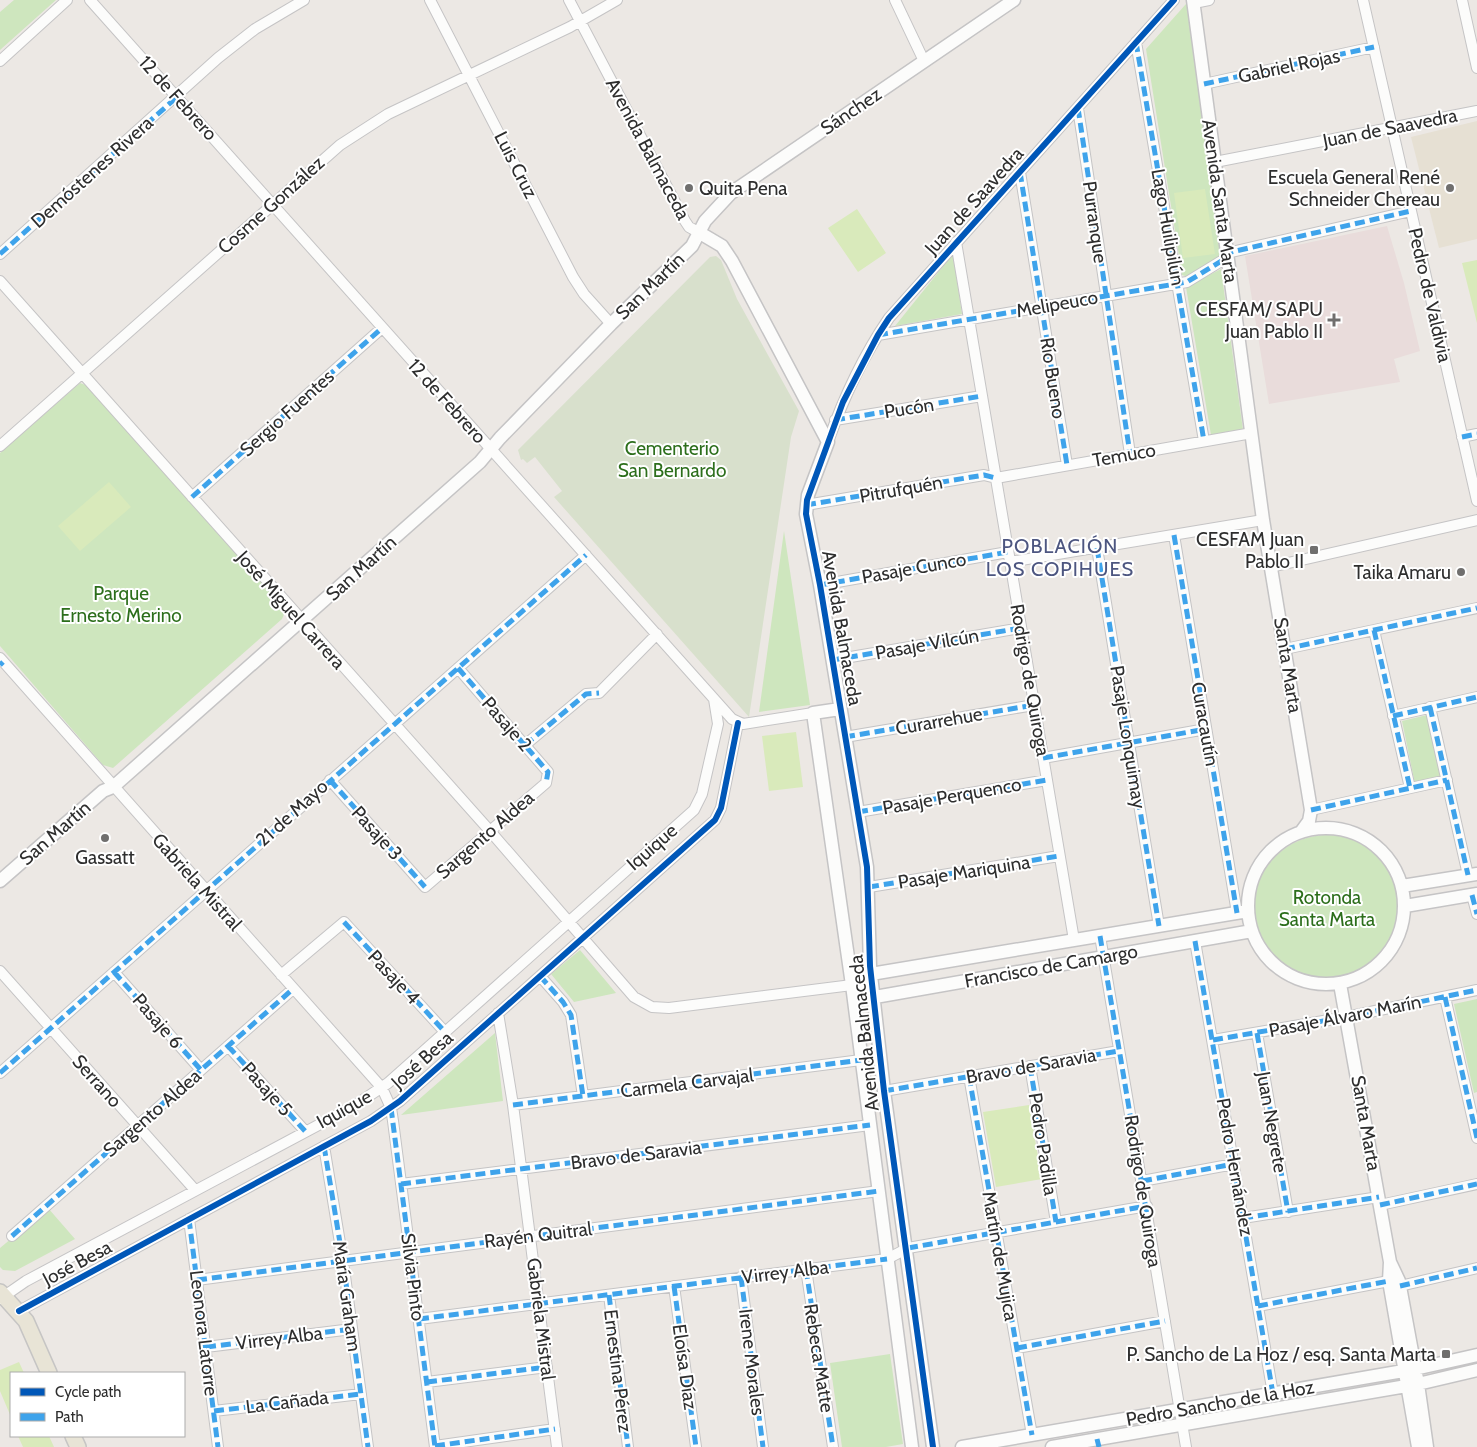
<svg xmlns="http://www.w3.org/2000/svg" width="1477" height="1447" font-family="Cabin,sans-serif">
	<rect width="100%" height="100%" fill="#ece8e4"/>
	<path fill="#e6e0d3" d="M1477 121V239L1439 248 1411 137Z"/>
	<path fill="#e9dcdb" d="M1387 226 1404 283 1420 351 1394 359 1400 382 1269 404 1245 256Z"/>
	<path fill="#cee6be" d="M14 0H56L0 50V12Z
		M1186 4 1189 6 1224 253 1188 277 1182 275 1146 49Z
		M953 254 962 314 895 326Z
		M1221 269 1243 430 1211 435 1186 287Z
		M80 383 88 386 281 605 285 612 282 619 113 768 103 765 0 646V453Z
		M784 531 810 705 759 712Z
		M1427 715 1441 779 1415 784 1402 721Z
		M1254 908a73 73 0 1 1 146 0a73 73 0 1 1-146 0Z
		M580 950 616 993 574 1002 551 974Z
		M1477 999V1092L1474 1093 1454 1004Z
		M495 1033 503 1101 401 1115Z
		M48 1208 75 1239 15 1271 3 1270 0 1267V1248Z
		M890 1354 903 1444 886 1447H842L830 1363Z"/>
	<path fill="#d8e0cc" d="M716 256 721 260 737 299 799 411 791 437 749 717 554 497 562 491 535 457 527 463 523 459 521 460 518 450 710 257Z"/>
	<path fill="#d9eabb" d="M1205 189 1215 254 1183 258 1174 193Z
		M857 209 886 253 858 272 828 228Z
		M1477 260V323L1462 263Z
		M109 482 131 507 80 551 58 526Z
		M796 732 803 787 769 791 762 736Z
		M1029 1105 1042 1179 996 1187 983 1112Z
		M19 1362 24 1373H11V1417L0 1391V1370Z
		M18 1436H49L54 1447H23Z"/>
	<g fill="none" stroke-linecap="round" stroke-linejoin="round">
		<g stroke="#c5c4c5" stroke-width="12">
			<path id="minor" d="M90 0 732 719 743 724 813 713
				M430 0 573 277 584 294 611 324
				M569 0 685 221 689 227 700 233
				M895 0 924 61
				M1363 0 1477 501
				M1462 0 1477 68
				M1194 3 1209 0
				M1136 42 1204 441
				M0 61 67 0
				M1204 84 1374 47
				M1078 108 1130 454
				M1215 162 1477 111
				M1020 172 1067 465
				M956 242 1074 940
				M0 254 218 58 255 29 304 0
				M0 281 490 831 634 997 652 1007 669 1008 852 985
				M878 335 1187 282 1223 260 1227 253 1411 211
				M835 420 982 396
				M1462 437 1477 434
				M828 442C843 399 863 356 889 318L1174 0
				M0 446 340 145 388 114 570 27 617 0
				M192 497 382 328
				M806 505 984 475 996 478 1252 433
				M1174 535 1237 913
				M1097 548 1159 926
				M1010 562 1263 520
				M1271 567 1477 520
				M820 585 1008 552
				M1374 630 1410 788
				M1285 649 1477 608
				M0 658 382 1088 391 1108 393 1121 435 1447
				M833 660 1021 628
				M1430 707 1468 875
				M1393 716 1477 697
				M845 737 1034 705
				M525 745 586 694 599 693 657 634
				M1043 758 1206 729
				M330 780 425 887 546 783 548 772 458 668
				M1311 810 1447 780
				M858 812 1047 780
				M869 887 1059 856
				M1472 895 1477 914
				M1100 936 1186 1447
				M1195 941 1273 1394
				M0 971 195 1190
				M114 972 201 1070
				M281 975 344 922 445 1032
				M540 976 563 1002 571 1015 583 1096
				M1445 997 1477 1138
				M498 1013 513 1105 557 1447
				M1257 1033 1288 1212
				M1213 1040 1346 1017 1477 990
				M228 1046 305 1131
				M1030 1066 1056 1222
				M0 1073 586 555
				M969 1076 1032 1435
				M884 1091 1119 1051
				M513 1105 861 1060
				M324 1146 343 1261 368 1447
				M1142 1181 1234 1164
				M401 1184 870 1125
				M1380 1205 1477 1184
				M1243 1218 1379 1197
				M189 1219 218 1447
				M12 1236 293 989
				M806 1269 833 1447
				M741 1277 763 1447
				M197 1280 879 1191
				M674 1286 696 1447
				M1400 1286 1477 1268
				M609 1295 628 1447
				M0 1299 26 1281 354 1106 388 1083 694 810 702 794 718 724 714 699
				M1258 1306 1389 1281
				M19 1311 371 1121 400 1101 715 820 721 808 738 723
				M419 1319 887 1259 908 1248 1147 1206
				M206 1347 352 1329
				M1017 1348 1165 1321
				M427 1382 547 1367
				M214 1411 361 1394
				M435 1446 555 1429"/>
		</g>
		<g stroke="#c5c4c5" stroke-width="15">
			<path id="tertiary" d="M1193 0 1263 520 1311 810 1309 821 1301 832
				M700 233 722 246 732 261 828 442 808 495 806 514 820 585 867 867 870 966 884 1091 933 1447
				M840 709 813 713 852 985 912 1447
				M1248 906a78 78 0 1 1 156 0a78 78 0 1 1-156 0Z
				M0 881 103 791 113 787 122 779 480 462 500 438 611 324 692 246 705 221 731 193 1014 0
				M1402 886 1477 874
				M1405 906 1477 894
				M1340 984 1390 1262 1389 1281 1418 1447
				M852 985 875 997 1252 931
				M852 985 871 974 1248 911
				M1390 1262 1399 1281 1418 1384 1427 1447
				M962 1447 1415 1369 1477 1355
				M1052 1447 1418 1384 1477 1370"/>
		</g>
		<g stroke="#c6c5c4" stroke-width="18">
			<path id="primary" d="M0 1292 26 1321 49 1373
				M73 1436 78 1447"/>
		</g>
		<use href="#minor" stroke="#fcfcfb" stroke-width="10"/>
		<use href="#tertiary" stroke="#fcfcfb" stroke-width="12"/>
		<use href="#primary" stroke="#e8e4d6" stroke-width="15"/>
		<path stroke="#3ea3eb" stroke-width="5" stroke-dasharray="10 5" stroke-linecap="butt" d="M1136 42 1204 441
			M1204 84 1374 47
			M1078 108 1130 454
			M1020 172 1067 465
			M0 254 177 97
			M878 335 1187 282 1223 260 1227 253 1411 211
			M835 420 982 396
			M1462 437 1477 434
			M192 497 382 328
			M806 505 984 475 996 478
			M1174 535 1237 913
			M1097 548 1159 926
			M820 585 1008 552
			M1374 630 1410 788
			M1285 649 1477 608
			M833 660 1021 628
			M0 665 3 662
			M458 668 548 772 546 783
			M1430 707 1468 875
			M1393 716 1477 697
			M845 737 1034 705
			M525 745 586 694 599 693
			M1043 758 1206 729
			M330 780 425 887
			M1311 810 1447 780
			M858 812 1047 780
			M869 887 1059 856
			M1472 895 1477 914
			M344 922 445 1032
			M1100 936 1148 1221
			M1195 941 1273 1394
			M114 972 201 1070
			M540 976 563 1002 571 1015 583 1096
			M1445 997 1477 1138
			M1257 1033 1288 1212
			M1213 1040 1346 1017 1477 990
			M228 1046 305 1131
			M1030 1066 1056 1222
			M0 1073 586 555
			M969 1076 1032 1435
			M884 1091 1119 1051
			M513 1105 861 1060
			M391 1108 435 1447
			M324 1146 343 1261 368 1447
			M1142 1181 1234 1164
			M401 1184 870 1125
			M1380 1205 1477 1184
			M1243 1218 1379 1197
			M189 1219 218 1447
			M12 1236 293 989
			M908 1248 1147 1206
			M806 1269 833 1447
			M741 1277 763 1447
			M197 1280 879 1191
			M674 1286 696 1447
			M1400 1286 1477 1268
			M609 1295 628 1447
			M1258 1306 1389 1281
			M419 1319 887 1259
			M206 1347 352 1329
			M1017 1348 1165 1321
			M427 1382 547 1367
			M214 1411 361 1394
			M1097 1439 1099 1447
			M435 1446 555 1429"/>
		<g stroke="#fff" stroke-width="9">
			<path id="cycleway" d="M19 1311 371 1121 400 1101 715 820 721 808 738 723
				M933 1447 884 1091 870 966 867 867 820 585 806 514 807 500 843 402 878 335 889 318 1174 0"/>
		</g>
		<use href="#cycleway" stroke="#0057b8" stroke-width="6"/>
	</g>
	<g fill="#706f6e" stroke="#fff" stroke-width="2">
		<circle cx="689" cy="188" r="5"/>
		<circle cx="1450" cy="188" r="5"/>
		<path d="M1331.5 312.5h5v5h5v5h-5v5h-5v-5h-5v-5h5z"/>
		<rect x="1309" y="545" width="10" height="10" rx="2.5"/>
		<circle cx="1461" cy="572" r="5"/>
		<circle cx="105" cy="838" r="5"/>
		<rect x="1441" y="1349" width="10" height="10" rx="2.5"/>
	</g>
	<g text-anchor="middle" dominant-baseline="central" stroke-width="4" stroke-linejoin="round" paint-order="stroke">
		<g font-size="19" fill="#2e2e2e" stroke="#fff">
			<text transform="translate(1289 66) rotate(-12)">Gabriel Rojas</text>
			<text transform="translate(178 98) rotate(48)">12 de Febrero</text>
			<text transform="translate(851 111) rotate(-34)">Sánchez</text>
			<text transform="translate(1390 128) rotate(-11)">Juan de Saavedra</text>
			<text transform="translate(648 149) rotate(62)">Avenida Balmaceda</text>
			<text transform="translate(516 165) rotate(63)">Luis Cruz</text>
			<text transform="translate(92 172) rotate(-42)">Demóstenes Rivera</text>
			<text transform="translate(974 201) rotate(-48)">Juan de Saavedra</text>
			<text transform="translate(1220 201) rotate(82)">Avenida Santa Marta</text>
			<text transform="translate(271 205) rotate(-42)">Cosme González</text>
			<text transform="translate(1095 222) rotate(82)">Purranque</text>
			<text transform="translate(1168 227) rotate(80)">Lago Huilipilún</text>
			<text transform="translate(650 286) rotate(-44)">San Martín</text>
			<text transform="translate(1430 295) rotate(77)">Pedro de Valdivia</text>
			<text transform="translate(1057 304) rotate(-10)">Melipeuco</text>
			<text transform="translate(1053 378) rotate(81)">Río Bueno</text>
			<text transform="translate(447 401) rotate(48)">12 de Febrero</text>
			<text transform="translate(909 408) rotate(-9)">Pucón</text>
			<text transform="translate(287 413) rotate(-42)">Sergio Fuentes</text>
			<text transform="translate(1124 455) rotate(-10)">Temuco</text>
			<text transform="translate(901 489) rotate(-10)">Pitrufquén</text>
			<text transform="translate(361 568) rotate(-42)">San Martín</text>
			<text transform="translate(914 568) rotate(-10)">Pasaje Cunco</text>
			<text transform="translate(291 610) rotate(48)">José Miguel Carrera</text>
			<text transform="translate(842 628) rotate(80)">Avenida Balmaceda</text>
			<text transform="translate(927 644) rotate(-10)">Pasaje Vilcún</text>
			<text transform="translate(1288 665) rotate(81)">Santa Marta</text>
			<text transform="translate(1030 680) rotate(80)">Rodrigo de Quiroga</text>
			<text transform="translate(939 721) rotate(-10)">Curarrehue</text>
			<text transform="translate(507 724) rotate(49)">Pasaje 2</text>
			<text transform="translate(1205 724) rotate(80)">Curacautín</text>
			<text transform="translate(1128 737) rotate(81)">Pasaje Lonquimay</text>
			<text transform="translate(952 796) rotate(-10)">Pasaje Perquenco</text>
			<text transform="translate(292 813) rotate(-42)">21 de Mayo</text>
			<text transform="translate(55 833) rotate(-41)">San Martín</text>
			<text transform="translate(377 833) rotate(48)">Pasaje 3</text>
			<text transform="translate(485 835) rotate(-41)">Sargento Aldea</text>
			<text transform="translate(652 847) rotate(-41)">Iquique</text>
			<text transform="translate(964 872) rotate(-9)">Pasaje Mariquina</text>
			<text transform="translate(197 882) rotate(48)">Gabriela Mistral</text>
			<text transform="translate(1051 966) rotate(-10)">Francisco de Camargo</text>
			<text transform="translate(394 977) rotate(47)">Pasaje 4</text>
			<text transform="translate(1345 1016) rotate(-11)">Pasaje Álvaro Marín</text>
			<text transform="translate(158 1021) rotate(49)">Pasaje 6</text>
			<text transform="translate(864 1033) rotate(-96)">Avenida Balmaceda</text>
			<text transform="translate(422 1060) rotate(-42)">José Besa</text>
			<text transform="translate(1031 1066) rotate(-10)">Bravo de Saravia</text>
			<text transform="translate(97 1081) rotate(48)">Serrano</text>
			<text transform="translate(687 1083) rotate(-7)">Carmela Carvajal</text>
			<text transform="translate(267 1089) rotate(48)">Pasaje 5</text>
			<text transform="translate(344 1109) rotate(-29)">Iquique</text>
			<text transform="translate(152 1113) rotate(-41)">Sargento Aldea</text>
			<text transform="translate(1272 1122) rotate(80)">Juan Negrete</text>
			<text transform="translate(1366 1123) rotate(80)">Santa Marta</text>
			<text transform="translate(1043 1144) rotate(81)">Pedro Padilla</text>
			<text transform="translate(636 1155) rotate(-7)">Bravo de Saravia</text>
			<text transform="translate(1235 1167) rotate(80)">Pedro Hernández</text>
			<text transform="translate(1143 1191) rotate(81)">Rodrigo de Quiroga</text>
			<text transform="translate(538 1235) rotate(-7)">Rayén Quitral</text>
			<text transform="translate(1000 1256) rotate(80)">Martín de Mujica</text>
			<text transform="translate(77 1263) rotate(-28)">José Besa</text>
			<text transform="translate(785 1272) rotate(-7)">Virrey Alba</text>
			<text transform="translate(413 1277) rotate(83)">Silvia Pinto</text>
			<text transform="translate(347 1296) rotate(82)">María Graham</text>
			<text transform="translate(541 1319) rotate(83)">Gabriela Mistral</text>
			<text transform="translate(204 1333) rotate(83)">Leonora Latorre</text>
			<text transform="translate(279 1338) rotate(-7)">Virrey Alba</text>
			<text transform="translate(819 1358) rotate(81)">Rebeca Matte</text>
			<text transform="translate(752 1362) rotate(83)">Irene Morales</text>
			<text transform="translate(685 1367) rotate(82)">Eloísa Díaz</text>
			<text transform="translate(618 1371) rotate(83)">Ernestina Pérez</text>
			<text transform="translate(287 1402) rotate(-7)">La Cañada</text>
			<text transform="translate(1220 1403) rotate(-10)">Pedro Sancho de la Hoz</text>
		</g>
		<g font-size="19" fill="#2e2e2e" stroke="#fff" text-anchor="end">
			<text x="1440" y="177">Escuela General René<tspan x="1440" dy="22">Schneider Chereau</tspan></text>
			<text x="699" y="188" text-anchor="start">Quita Pena</text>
			<text x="1323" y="309">CESFAM/ SAPU<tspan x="1323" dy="22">Juan Pablo II</tspan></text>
			<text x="1304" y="539">CESFAM Juan<tspan x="1304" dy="22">Pablo II</tspan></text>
			<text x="1451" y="572">Taika Amaru</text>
			<text x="105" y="857" text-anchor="middle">Gassatt</text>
			<text x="1436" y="1354">P. Sancho de La Hoz / esq. Santa Marta</text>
		</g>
		<g font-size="19" fill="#2c6e1b" stroke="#fff">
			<text x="672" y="448">Cementerio<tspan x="672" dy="22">San Bernardo</tspan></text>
			<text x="121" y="593">Parque<tspan x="121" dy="22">Ernesto Merino</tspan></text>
			<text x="1327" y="897">Rotonda<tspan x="1327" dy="22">Santa Marta</tspan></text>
		</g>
		<g font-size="20" letter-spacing="1" fill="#4d5680" stroke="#fff">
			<text x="1060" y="546">POBLACIÓN<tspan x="1060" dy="23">LOS COPIHUES</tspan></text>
		</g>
	</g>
	<rect x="10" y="1372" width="175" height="65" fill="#ffffff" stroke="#ababab"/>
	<rect x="20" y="1388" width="25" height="8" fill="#0057b8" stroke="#ababab"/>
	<text x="55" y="1397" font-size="15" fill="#2e2e2e">Cycle path</text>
	<rect x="20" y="1413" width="25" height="8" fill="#3ea3eb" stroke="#ababab"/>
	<text x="55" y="1422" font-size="15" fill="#2e2e2e">Path</text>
</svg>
